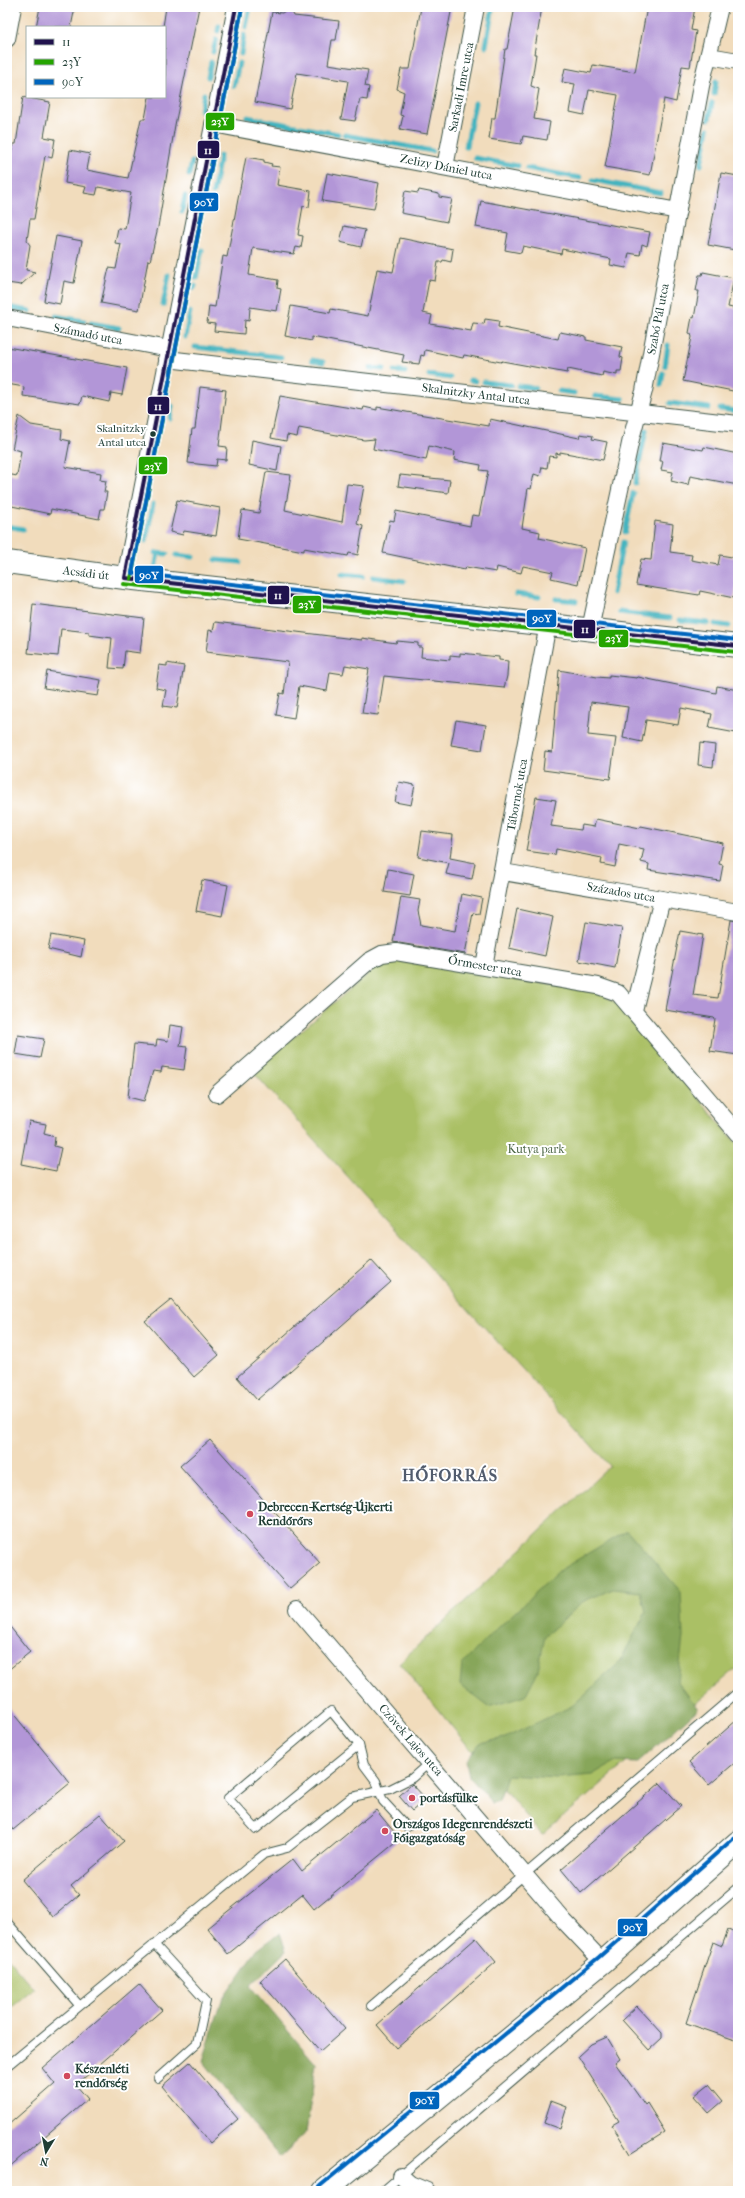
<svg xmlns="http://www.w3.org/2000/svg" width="745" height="2198" font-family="'IM FELL French Canon',serif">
	<rect width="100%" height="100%" fill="#fff"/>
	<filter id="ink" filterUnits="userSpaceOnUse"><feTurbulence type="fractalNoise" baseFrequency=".025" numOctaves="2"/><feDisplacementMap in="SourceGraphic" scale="8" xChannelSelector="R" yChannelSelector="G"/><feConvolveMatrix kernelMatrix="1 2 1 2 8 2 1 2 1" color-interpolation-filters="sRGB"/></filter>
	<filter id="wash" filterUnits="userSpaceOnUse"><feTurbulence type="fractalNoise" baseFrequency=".012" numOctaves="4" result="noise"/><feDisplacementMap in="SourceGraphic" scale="16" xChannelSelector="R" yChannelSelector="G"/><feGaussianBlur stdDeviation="0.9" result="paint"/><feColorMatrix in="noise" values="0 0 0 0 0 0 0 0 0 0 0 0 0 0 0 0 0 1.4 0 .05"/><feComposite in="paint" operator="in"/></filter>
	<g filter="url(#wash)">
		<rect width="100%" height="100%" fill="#f1dcbc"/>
		<path fill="#aac065" stroke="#647e4c" d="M398 961 598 992 621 1006 738 1145V1667L542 1835 399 1663 610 1466 253 1072 382 962Z
			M7 1957 34 1989 7 2011Z"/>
		<path fill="#87a65a" stroke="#537247" d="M627 1530 681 1592 683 1636 678 1682 698 1709 638 1763 614 1762 592 1775 558 1778 507 1775 499 1801 492 1803 469 1776 466 1761 480 1743 505 1738 572 1706 619 1663 646 1612 641 1592 613 1589 584 1601 545 1636 538 1671 525 1696 489 1707 460 1685 462 1665 484 1641 560 1570Z
			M280 1933 286 1951 250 1986 316 2064 306 2133 280 2157 203 2061 222 2000 257 1950Z"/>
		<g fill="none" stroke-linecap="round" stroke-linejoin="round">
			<path stroke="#45b4bf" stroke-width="5" d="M246 27 250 7
				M218 31 219 26
				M486 46 492 12
				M213 52 216 40
				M241 54 244 35
				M208 77 211 62
				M234 86 239 63
				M714 94 716 81
				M201 111 204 94
				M247 117 338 134
				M709 119 712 103
				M345 135 432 151
				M466 147 475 103
				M475 158 518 166
				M701 165 708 129
				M527 168 580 178
				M189 175 192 162
				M593 180 661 193
				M213 193 220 156
				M182 212 185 196
				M196 278 202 250
				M194 288 195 286
				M163 305 169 275
				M7 307 30 311
				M56 316 84 321
				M91 323 119 328
				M185 337 190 312
				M195 347 281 357
				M312 360 323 362
				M665 366 668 345
				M370 368 384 369
				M394 371 405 372
				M429 375 450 378
				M470 380 475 381
				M484 382 511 385
				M661 385 663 373
				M518 386 535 388
				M559 391 574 393
				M595 396 623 399
				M670 403 709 408
				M720 409 737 411
				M170 419 172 406
				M635 483 646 430
				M7 526 23 529
				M625 532 633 493
				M146 541 153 504
				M156 553 167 554
				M176 555 193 557
				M216 560 240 562
				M155 569 158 553
				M342 574 363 576
				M373 577 404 581
				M613 593 623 542
				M516 594 539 597
				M556 599 576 601
				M619 612 670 618
				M680 620 708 623
				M715 624 729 626"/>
		</g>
		<g id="blocks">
			<path fill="#b296d7" d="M40 7H75L71 27H36Z
				M166 7H199L175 125 158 227 150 261 148 260 139 310 101 303 109 268 116 269 121 244 115 243 118 228 125 229 131 193 98 187 96 195 84 193 86 187 65 183 70 150 90 154 87 170 128 178 141 119H145L149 97H165V27H163Z
				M421 7H452L427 134 400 129 403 116 400 115 404 92 397 89 401 69H410Z
				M515 7H542L534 54H536L531 86 539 89 534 119 550 122 547 140 523 136 521 144 489 139 492 118H495L505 49H507Z
				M647 7H695L691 30 696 31 690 67 682 66 676 102 664 99 650 175 605 167 618 95 589 90 584 115 570 112 575 84 562 82 565 68 591 73 593 65 635 72Z
				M285 11 292 12 294 16 339 21 336 40H332L328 64 368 70 365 86 369 87 367 100 360 99 355 121 341 119 348 81 297 73 290 109 255 102 272 12 282 13Z
				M23 97 50 102 44 137 55 139 52 158 45 156 34 219H30L27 241 30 245 26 270 35 272 21 285 7 283V176L13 144H16Z
				M246 157 264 160V162L272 164 271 166 280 167 277 185 311 191 309 207 303 206 298 235 303 236 301 248 296 247 294 254 253 248 249 275 278 280 277 288 281 289 277 311 250 307 249 321 245 320 244 334 214 331 215 324 207 323 209 306 215 307 223 256 227 257Z
				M327 173 379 183 374 209 322 201Z
				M721 173 738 176V236L735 250 708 245Z
				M419 190 439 194V197L452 199 447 222 401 213 405 191 418 193Z
				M481 201 650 232 647 246 642 244 640 255 629 253 626 268 610 265 611 259 562 249 561 254 523 246 521 253 505 250 508 233 476 227Z
				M344 226 365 230 361 247 340 242Z
				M56 236 82 241 74 283 64 281 60 304 44 301Z
				M400 238 453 249 451 262 443 260 442 262H438L435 281 429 280 423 313 432 315 430 324 471 331 473 323 484 324 485 319 499 321 498 327 558 339 560 332 586 337V340L622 347 620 357 623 358 621 371H617V375L603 372 602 376 568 369 567 373 502 361 501 362 464 355 463 358 425 350 424 356 421 355 419 364 402 362 404 355 312 337V341L285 336 291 306 330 313 331 309 368 316 377 269 393 272Z
				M703 272 734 278 728 307 738 309V392L683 381 692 337 691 334 689 333 692 317 694 318 699 291H696L699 275H702Z
				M7 347 127 368 122 395 111 393 109 402 82 396 80 404 23 396 24 387 7 384Z
				M200 387 226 390 219 446 227 447 226 460 217 459 216 466 188 463 192 429H195Z
				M280 396 363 410 364 407 377 410V407L489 426 490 419 579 438 580 434 593 436 592 439 607 442 603 460 560 452V454L556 453V457L549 456 547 468 542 467 540 476 534 474 531 489 528 488 522 528 540 532 539 538 585 548 578 584 551 578 553 572 523 566 521 573 497 567 496 572 466 567 465 570 383 553 390 520 394 521 396 511 470 526 472 515 479 516 488 471 480 470 481 465 454 460 455 452 429 446 426 460 373 449 375 439 364 440 299 428 297 437 287 435 286 441 271 438Z
				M19 416 31 425 62 430 61 439 70 441 65 467 101 473 100 480 106 481 104 492H107L104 509H101L99 519 51 509 50 514 7 505V474L17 476 21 451 12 449Z
				M252 440 281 446 277 471 249 465Z
				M663 443 703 450 704 447 738 454V485L690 476 688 485 671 481 673 472 661 470 663 461H660Z
				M266 472 291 475 285 510 342 522 347 484 364 486 357 524 363 526 358 555 349 553 348 556 304 548V551L238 539 242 510 259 513Z
				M400 475 450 480 448 493 398 486Z
				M177 500 220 508 216 536 184 531 183 535 170 532Z
				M655 521 673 524 670 552 692 555 691 560 718 565 720 555 738 558V581L734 598 700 591 699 595 636 585 641 559 651 560Z
				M33 604 144 618 140 653 125 651 123 669 109 668 112 638 89 635V632L61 629 58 656 28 653Z
				M215 622 362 640V638L396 643 397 641 418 643V647H422L421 657 450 660V655L460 656V653L499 657V660L508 661 507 676 504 688 384 676 378 715 362 713 369 669 345 665 343 674 330 672 327 691 299 686 294 718 276 715 280 693 284 694 288 662 206 652 209 630 213 631Z
				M167 663 184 666 177 708 163 706 166 690 156 688 159 665 167 666Z
				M559 670 597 677 609 678V675L637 678 638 677 716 693 717 686 738 690 736 733 709 728 712 714 681 708 678 725 646 720 642 742 623 738 628 707 591 702 588 735 616 738 610 779 543 770 545 751 552 752Z
				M47 671 101 680 98 696 44 688Z
				M456 720 486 725 482 750 451 745Z
				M700 743 715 745 713 767 698 765Z
				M399 782 415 785 411 805 395 802Z
				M536 797 556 800 551 826 581 830 582 825 594 827 596 819 640 828 641 826 723 843 719 864 723 865 720 881 648 870 649 864 641 862 644 849 619 844 615 867 601 864 602 858 556 849 555 855 526 851Z
				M422 831 453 835 450 858 475 863 472 879 446 874 449 863 418 857Z
				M388 869 414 874 410 896 384 892Z
				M202 880 228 885 222 916 196 911Z
				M462 894 482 898 479 914 473 913 465 954 393 942 401 897 420 900 418 911 421 925 455 931Z
				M517 909 553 917 545 956 509 948Z
				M731 920 738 921V1020L735 1036H738V1055L710 1051 715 1019 714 1018 665 1010 680 931 703 935 693 995 718 998Z
				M586 922 622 928 615 968 579 961Z
				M51 935 84 941 81 957 48 949Z
				M170 1025 183 1027 180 1046 187 1047 184 1070 162 1067 161 1072 153 1071 144 1101 128 1097 134 1044 156 1046 157 1039 168 1041Z
				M18 1035 44 1039 40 1058 15 1054Z
				M29 1121 46 1124 44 1134 55 1137 54 1146 61 1148 56 1171 21 1164Z
				M371 1260 391 1282 257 1400 237 1377Z
				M171 1300 219 1355 194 1377 145 1321Z
				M210 1440 320 1563 290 1589 180 1466Z
				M7 1623 30 1652 7 1671Z
				M7 1706 70 1783 13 1830 7 1822Z
				M738 1719V1760L709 1785 689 1762Z
				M660 1783 681 1806 581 1893 561 1869Z
				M412 1784 426 1799 412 1811 399 1796Z
				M376 1810 400 1839 314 1909 302 1894 228 1954 207 1928 293 1859 302 1871Z
				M100 1814 124 1841 71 1886 79 1895 53 1917 22 1880Z
				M728 1930 738 1934V2041L686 2023 713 1942 722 1946Z
				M476 1938 496 1962 397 2048 377 2025Z
				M285 1959 345 2029 320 2051 260 1981Z
				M139 1984 162 2010 76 2085 88 2099 7 2169V2126L55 2084 42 2068Z
				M637 2006 662 2033V2038L649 2050 622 2020Z
				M607 2037 620 2059 615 2063 645 2105 647 2103 665 2132 630 2154 612 2125 619 2121 578 2056 591 2044Z
				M190 2062 238 2119 210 2143 162 2086Z
				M709 2084 723 2101 709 2113 694 2096Z
				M551 2101 567 2107 560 2129 544 2123Z"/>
		</g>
	</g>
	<g filter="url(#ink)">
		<use href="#blocks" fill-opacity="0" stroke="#3e5548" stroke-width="1"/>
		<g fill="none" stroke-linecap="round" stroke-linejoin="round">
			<g stroke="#3e5548" stroke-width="10">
				<path id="service" d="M359 1745 256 1829 228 1798 331 1711 359 1745 364 1765 376 1781 383 1801 407 1827
					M7 1922 79 2005
					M154 1944 206 2001 197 2043 158 2078
					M371 2006 738 1692
					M7 2066 264 1854 287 1848 352 1797 390 1789 412 1778 430 1762
					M383 2191 738 1888"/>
			</g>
			<g stroke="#3e5548" stroke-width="18">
				<path id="minor" d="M7 39 13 7
					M709 56 738 61
					M213 124 678 211
					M445 167 476 7
					M7 318 169 349
					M167 359 738 424
					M125 578 236 7
					M590 629 631 439 644 391 701 86 720 7
					M503 872 738 912
					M484 966 548 624
					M634 1010 662 899
					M217 1094 369 961 382 954 396 952 598 986 618 993 738 1134
					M297 1609 565 1922 603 1962
					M401 2176 410 2184 427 2191"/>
			</g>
			<g stroke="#3e5548" stroke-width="24">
				<path id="secondary" d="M7 562 125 578 738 646"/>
			</g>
			<g stroke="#3e5548" stroke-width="24">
				<path id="primary" d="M324 2191 603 1962 738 1842"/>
			</g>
			<use href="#service" stroke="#fff" stroke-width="8"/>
			<use href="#minor" stroke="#fff" stroke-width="16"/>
			<use href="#secondary" stroke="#fff" stroke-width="22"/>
			<use href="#primary" stroke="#fff" stroke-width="22"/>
			<g stroke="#fff" stroke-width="7">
				<path id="bus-1" d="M125 578 738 646
					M125 578 236 7"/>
			</g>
			<g stroke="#fff" stroke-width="7">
				<path id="bus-2" d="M131 579 242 8
					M124 584 737 652"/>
			</g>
			<g stroke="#fff" stroke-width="7">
				<path id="bus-3" d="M242 8 132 573 738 640
					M320 2186 599 1957 734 1838"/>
			</g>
			<use href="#bus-1" stroke="#20124d" stroke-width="4"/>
			<use href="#bus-2" stroke="#25a400" stroke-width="4"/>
			<use href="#bus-3" stroke="#0065bd" stroke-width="4"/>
		</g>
	</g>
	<circle fill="#1f3d34" stroke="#fff" stroke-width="1.5" cx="153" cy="434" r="3.5"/>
	<g fill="#d1495b" stroke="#fff" stroke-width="1.5">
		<circle cx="250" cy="1514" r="4"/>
		<circle cx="412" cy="1798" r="4"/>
		<circle cx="385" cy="1831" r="4"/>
		<circle cx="67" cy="2076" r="4"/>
	</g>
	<g text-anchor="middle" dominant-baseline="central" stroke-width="4" stroke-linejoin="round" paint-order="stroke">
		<g font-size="11" fill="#1f3d34" stroke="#fff" text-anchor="end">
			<text x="146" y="428">Skalnitzky<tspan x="146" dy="14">Antal utca</tspan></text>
		</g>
		<g font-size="12" fill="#1f3d34" stroke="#fff">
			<text transform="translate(461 87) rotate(-79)">Sarkadi Imre utca</text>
			<text transform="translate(446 167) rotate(11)">Zelizy Dániel utca</text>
			<text transform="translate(658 319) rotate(-79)">Szabó Pál utca</text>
			<text transform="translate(88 334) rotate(11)">Számadó utca</text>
			<text transform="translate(476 394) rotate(7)">Skalnitzky Antal utca</text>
			<text transform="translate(86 573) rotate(7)">Acsádi út</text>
			<text transform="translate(517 795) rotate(-80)">Tábornok utca</text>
			<text transform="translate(621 892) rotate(10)">Százados utca</text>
			<text transform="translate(485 966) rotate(10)">Őrmester utca</text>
			<text transform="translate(411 1740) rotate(49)">Czövek Lajos utca</text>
		</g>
		<g font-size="12" fill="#496443" stroke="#fff">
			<text x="536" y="1149">Kutya park</text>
		</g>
		<g font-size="12" font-weight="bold" fill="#1f3d34" stroke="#fff" text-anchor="start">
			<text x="258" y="1507">Debrecen-Kertség-Újkerti<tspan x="258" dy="14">Rendőrőrs</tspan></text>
			<text x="420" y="1798">portásfülke</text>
			<text x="393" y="1824">Országos Idegenrendészeti<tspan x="393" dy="14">Főigazgatóság</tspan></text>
			<text x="75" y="2069">Készenléti<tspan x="75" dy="14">rendőrség</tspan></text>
		</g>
		<g font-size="16" font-weight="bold" letter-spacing="1" fill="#525c6d" stroke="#fff">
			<text x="450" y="1475">HŐFORRÁS</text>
		</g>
	</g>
	<g stroke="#fff" stroke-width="1.5">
		<rect x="205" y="112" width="30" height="19" rx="4" fill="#25a400"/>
		<rect x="197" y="140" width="23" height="19" rx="4" fill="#20124d"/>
		<rect x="189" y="192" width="30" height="20" rx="4" fill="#0065bd"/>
		<rect x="147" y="396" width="23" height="19" rx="4" fill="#20124d"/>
		<rect x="138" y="456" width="30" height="19" rx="4" fill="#25a400"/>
		<rect x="134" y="565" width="30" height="19" rx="4" fill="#0065bd"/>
		<rect x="267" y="585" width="23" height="20" rx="4" fill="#20124d"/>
		<rect x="292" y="595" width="30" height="19" rx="4" fill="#25a400"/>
		<rect x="526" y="609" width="31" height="19" rx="4" fill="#0065bd"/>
		<rect x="573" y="619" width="23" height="20" rx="4" fill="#20124d"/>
		<rect x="598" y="629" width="31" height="19" rx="4" fill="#25a400"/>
		<rect x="617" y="1918" width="31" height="19" rx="4" fill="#0065bd"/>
		<rect x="409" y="2091" width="31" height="19" rx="4" fill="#0065bd"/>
	</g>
	<g font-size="11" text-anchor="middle" font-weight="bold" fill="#fff">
		<text x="220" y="125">23Y</text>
		<text x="208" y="154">11</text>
		<text x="204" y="206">90Y</text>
		<text x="158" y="410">11</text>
		<text x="153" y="470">23Y</text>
		<text x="149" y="579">90Y</text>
		<text x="278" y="599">11</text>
		<text x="307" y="608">23Y</text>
		<text x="542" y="622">90Y</text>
		<text x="585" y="633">11</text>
		<text x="614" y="642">23Y</text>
		<text x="633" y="1931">90Y</text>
		<text x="425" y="2104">90Y</text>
	</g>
	<rect width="745" height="2198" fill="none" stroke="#fff" stroke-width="24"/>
	<rect x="26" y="26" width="140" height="72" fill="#ffffff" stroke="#a5b1ae"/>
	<rect x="34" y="39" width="20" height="6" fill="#20124d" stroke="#a5b1ae"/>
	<text x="62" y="46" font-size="12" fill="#1f3d34">11</text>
	<rect x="34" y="59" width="20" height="6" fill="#25a400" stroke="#a5b1ae"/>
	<text x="62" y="66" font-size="12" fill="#1f3d34">23Y</text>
	<rect x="34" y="79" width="20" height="6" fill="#0065bd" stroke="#a5b1ae"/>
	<text x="62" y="86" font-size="12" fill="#1f3d34">90Y</text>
	<g transform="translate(46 2152) rotate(190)" stroke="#ffffff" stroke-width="3" paint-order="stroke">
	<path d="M0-3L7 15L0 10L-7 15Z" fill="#1f3d34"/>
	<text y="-6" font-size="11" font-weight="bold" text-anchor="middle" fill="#1f3d34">N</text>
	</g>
</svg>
